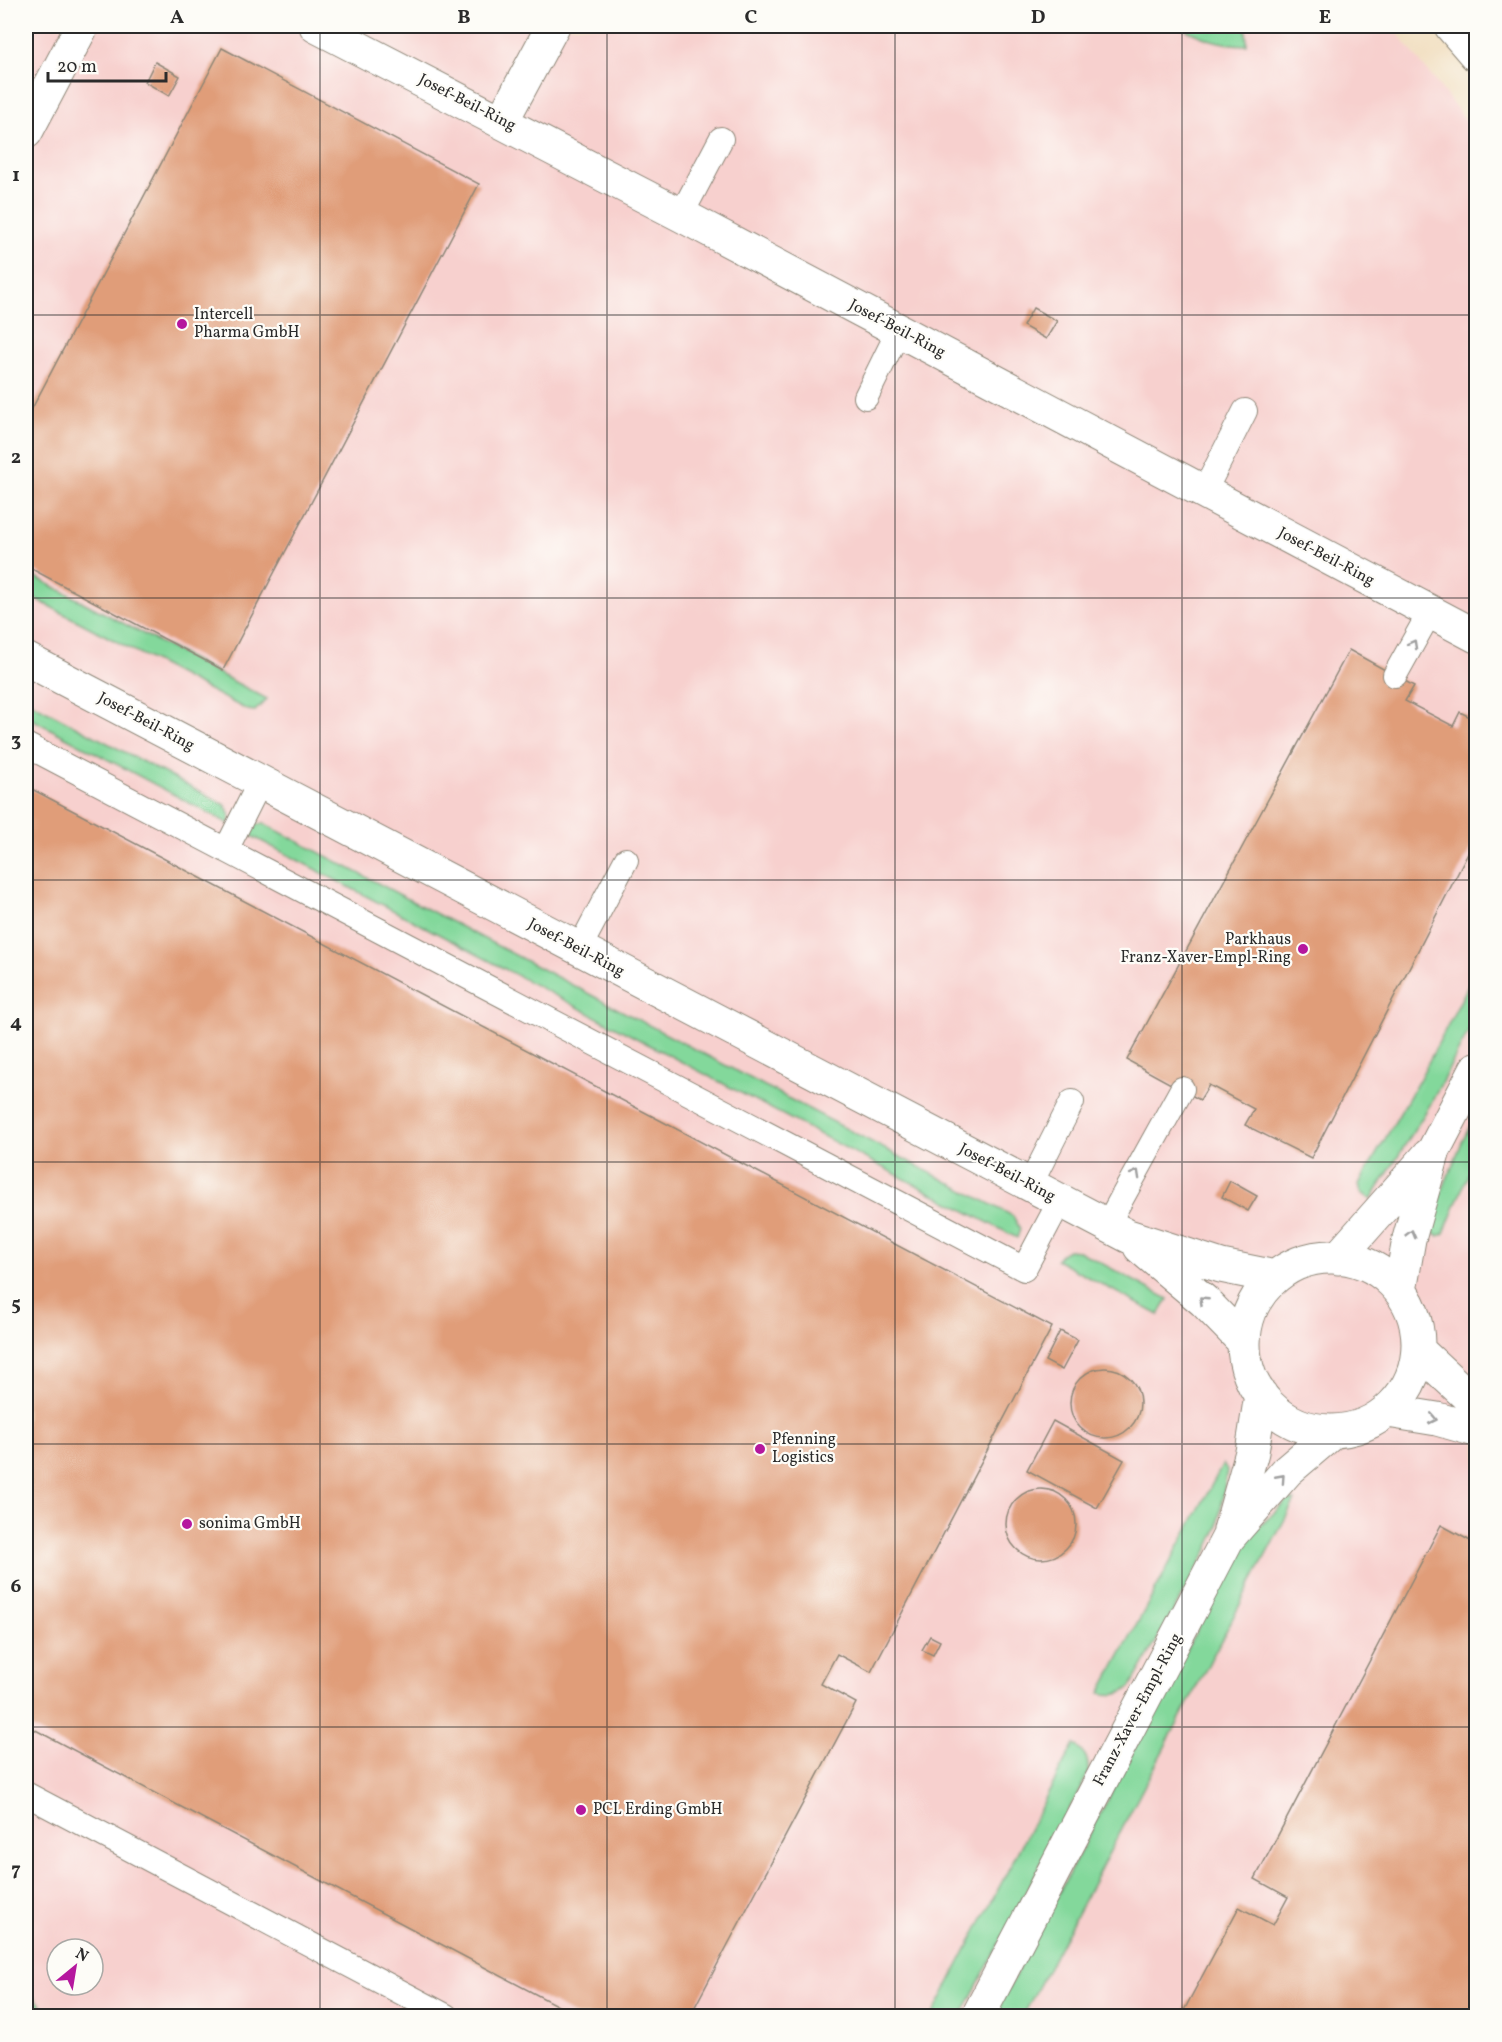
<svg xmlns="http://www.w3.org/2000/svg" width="1502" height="2042" font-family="Vollkorn,serif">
	<rect width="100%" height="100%" fill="#fdfcf7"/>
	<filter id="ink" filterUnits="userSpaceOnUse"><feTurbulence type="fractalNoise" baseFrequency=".0167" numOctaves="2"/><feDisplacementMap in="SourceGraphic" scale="12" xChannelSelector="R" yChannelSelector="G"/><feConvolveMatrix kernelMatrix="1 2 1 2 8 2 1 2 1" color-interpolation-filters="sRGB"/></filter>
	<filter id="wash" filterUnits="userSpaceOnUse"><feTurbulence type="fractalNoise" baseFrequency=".008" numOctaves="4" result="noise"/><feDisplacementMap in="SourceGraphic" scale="24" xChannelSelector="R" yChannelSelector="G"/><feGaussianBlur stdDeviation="1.35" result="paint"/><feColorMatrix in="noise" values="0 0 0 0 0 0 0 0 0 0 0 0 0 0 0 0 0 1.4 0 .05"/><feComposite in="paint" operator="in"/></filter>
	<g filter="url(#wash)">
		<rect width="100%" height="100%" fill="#f2e0c3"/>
		<path fill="#f7d0ce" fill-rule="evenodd" d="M26 26H1392L1476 133V2016H26ZM57 1949H93V1985H57Z"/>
		<path fill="#83d89b" stroke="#578263" stroke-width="1.5" d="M1178 26H1242L1246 29 1247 45C1217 44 1205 39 1178 26Z
			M26 572 267 699 255 711 247 710 26 594Z
			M26 700 225 805C229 811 231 816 229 824L26 716Z
			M256 824H265L1013 1216 1020 1229 1017 1238 244 832 248 827Z
			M1476 971V1017L1430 1105 1371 1200 1361 1192 1359 1184 1418 1082Z
			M1476 1114V1155L1444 1233 1439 1236 1426 1230 1462 1142Z
			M1068 1250 1079 1251 1168 1299 1159 1315 1056 1260 1061 1254Z
			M1223 1464 1227 1471 1218 1527 1206 1553 1130 1688C1119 1695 1112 1696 1100 1693Z
			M1288 1500H1295L1023 2016H994L1232 1563 1247 1538Z
			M1074 1744C1086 1753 1089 1760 1088 1774L961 2016H932Z
			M26 1990 53 2016H26Z"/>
		<g id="blocks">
			<path fill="#e09d79" d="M222 48 479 184 223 670 26 566V420Z
				M155 62 180 76 169 96 145 82Z
				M1033 308 1057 321 1046 339 1023 326Z
				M1349 650 1414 686 1405 701 1453 726 1460 712 1476 720V838L1311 1158 1245 1125 1254 1109 1209 1085 1200 1100 1127 1060Z
				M26 786 1052 1327 871 1672 837 1654 821 1684 856 1703 690 2016H577L26 1725Z
				M1230 1181 1257 1196 1248 1211 1222 1197Z
				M1060 1331 1078 1340 1062 1370 1045 1361Z
				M1070 1403a35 35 0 1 1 70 0a35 35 0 1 1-70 0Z
				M1053 1421 1124 1460 1097 1508 1027 1470Z
				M1006 1524a35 35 0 1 1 70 0a35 35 0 1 1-70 0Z
				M1441 1525 1476 1544V2016H1181L1239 1907 1273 1925 1288 1897 1255 1879Z
				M930 1636 940 1641 933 1655 922 1650Z"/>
		</g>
	</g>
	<g filter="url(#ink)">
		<use href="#blocks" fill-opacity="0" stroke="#8e8677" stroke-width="1.5"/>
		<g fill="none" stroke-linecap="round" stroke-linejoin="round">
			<g stroke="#8e8677" stroke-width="26">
				<path id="service" d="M681 215 721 139
					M866 397 899 330
					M1204 492 1245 411
					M1395 675 1430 612
					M26 745 1024 1269 1060 1201
					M226 850 260 782
					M579 949 626 860
					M1030 1185 1072 1102
					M1107 1225 1182 1089
					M26 1794 446 2016"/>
			</g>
			<g stroke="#8e8677" stroke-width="35">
				<path id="minor" d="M316 26 681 215 1476 636
					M502 121 553 26
					M26 132 82 26
					M26 659 1128 1236 1221 1266 1275 1277
					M1140 1247 1204 1301 1244 1342
					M1244 1344a87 87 0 1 1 174 0a87 87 0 1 1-174 0Z
					M1338 1258 1429 1155
					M1400 1291 1409 1239 1434 1150 1476 1069
					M1418 1350 1476 1404
					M1388 1411 1437 1419 1476 1430
					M1230 1530 1252 1452 1261 1395
					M978 2016 1228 1538 1287 1471 1334 1431"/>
			</g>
			<g stroke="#8e8677" stroke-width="35">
				<path id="tertiary" d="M1451 26 1476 55"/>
			</g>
			<use href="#service" stroke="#fff" stroke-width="24"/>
			<use href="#minor" stroke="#fff" stroke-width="33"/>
			<use href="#tertiary" stroke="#fff" stroke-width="33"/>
		</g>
		<defs><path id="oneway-chevron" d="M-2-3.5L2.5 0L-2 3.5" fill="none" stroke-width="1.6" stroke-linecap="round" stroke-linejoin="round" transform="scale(1.5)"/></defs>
		<g stroke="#a0a0a0">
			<use href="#oneway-chevron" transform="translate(1413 644) rotate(-61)"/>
			<use href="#oneway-chevron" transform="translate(1136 1174) rotate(-61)"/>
			<use href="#oneway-chevron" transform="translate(1411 1234) rotate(-75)"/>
			<use href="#oneway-chevron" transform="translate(1203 1300) rotate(-137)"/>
			<use href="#oneway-chevron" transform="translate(1433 1419) rotate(12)"/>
			<use href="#oneway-chevron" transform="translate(1281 1478) rotate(-48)"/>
		</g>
	</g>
	<path fill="none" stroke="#2b2b2b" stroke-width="1.5" stroke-opacity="0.55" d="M320 26V2016M607 26V2016M895 26V2016M1182 26V2016M26 315H1476M26 598H1476M26 880H1476M26 1162H1476M26 1444H1476M26 1727H1476"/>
	<g fill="#b5179e" stroke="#fdfcf7" stroke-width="2">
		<circle cx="182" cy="324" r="6"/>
		<circle cx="1303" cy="949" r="6"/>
		<circle cx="760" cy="1449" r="6"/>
		<circle cx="187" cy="1524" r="6"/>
		<circle cx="581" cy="1810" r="6"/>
	</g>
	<g text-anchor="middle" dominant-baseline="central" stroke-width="4.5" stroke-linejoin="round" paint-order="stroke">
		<g font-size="16" fill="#2b2b2b" stroke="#fdfcf7">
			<text transform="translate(467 103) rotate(27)">Josef-Beil-Ring</text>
			<text transform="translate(897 329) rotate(28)">Josef-Beil-Ring</text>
			<text transform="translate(1326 557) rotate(28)">Josef-Beil-Ring</text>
			<text transform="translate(146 722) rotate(28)">Josef-Beil-Ring</text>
			<text transform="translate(576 948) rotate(28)">Josef-Beil-Ring</text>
			<text transform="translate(1007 1173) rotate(28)">Josef-Beil-Ring</text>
			<text transform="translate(1138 1710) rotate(-62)">Franz-Xaver-Empl-Ring</text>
		</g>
		<g font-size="16" fill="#2b2b2b" stroke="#fdfcf7" text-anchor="start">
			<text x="194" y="315">Intercell<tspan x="194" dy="18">Pharma GmbH</tspan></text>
			<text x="1291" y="940" text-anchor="end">Parkhaus<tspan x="1291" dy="18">Franz-Xaver-Empl-Ring</tspan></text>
			<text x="772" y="1440">Pfenning<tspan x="772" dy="18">Logistics</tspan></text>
			<text x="199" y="1524">sonima GmbH</text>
			<text x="593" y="1810">PCL Erding GmbH</text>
		</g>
	</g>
	<rect width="1502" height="2042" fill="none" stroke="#fdfcf7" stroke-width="66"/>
	<g transform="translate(75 1967) rotate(30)"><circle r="28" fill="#fdfcf7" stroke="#a9a8a5" stroke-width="1.5"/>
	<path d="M0-4.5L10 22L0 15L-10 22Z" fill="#b5179e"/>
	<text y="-9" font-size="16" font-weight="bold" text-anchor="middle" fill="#2b2b2b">N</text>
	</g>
	<path d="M48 72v9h118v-9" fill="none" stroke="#2b2b2b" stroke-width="3"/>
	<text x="57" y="72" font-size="18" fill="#2b2b2b" stroke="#fdfcf7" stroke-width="4.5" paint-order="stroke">20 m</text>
	<rect x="33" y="33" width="1436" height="1976" fill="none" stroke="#2b2b2b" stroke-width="2"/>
	<g font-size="20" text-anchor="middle" font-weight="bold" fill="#2b2b2b">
		<text x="177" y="23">A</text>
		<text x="464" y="23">B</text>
		<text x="751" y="23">C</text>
		<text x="1038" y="23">D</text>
		<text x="1325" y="23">E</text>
		<text x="16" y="181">1</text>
		<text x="16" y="463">2</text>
		<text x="16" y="746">3</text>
		<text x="16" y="1028">4</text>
		<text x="16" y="1310">5</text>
		<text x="16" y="1592">6</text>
		<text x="16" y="1875">7</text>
	</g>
</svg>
